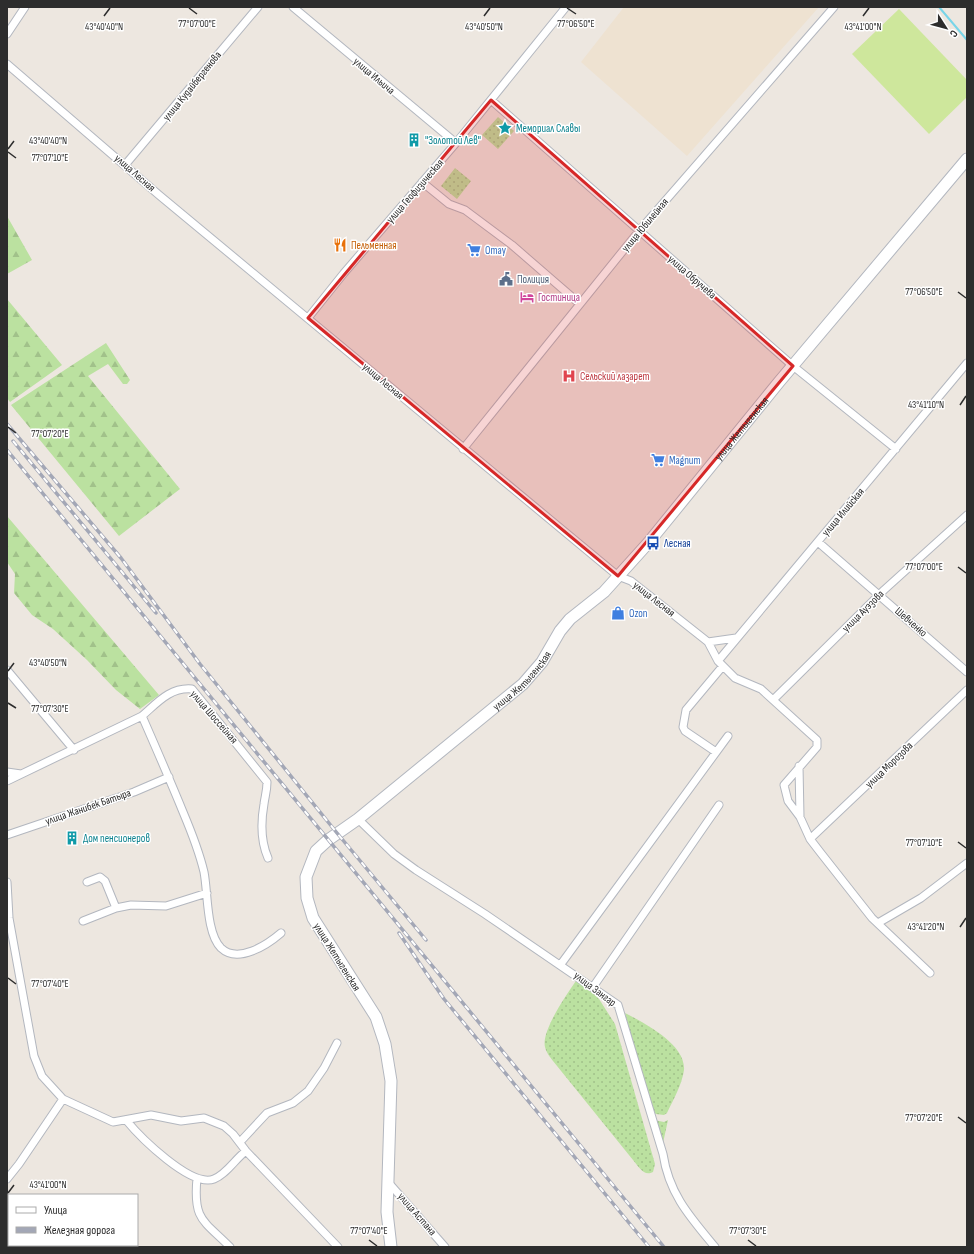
<svg xmlns="http://www.w3.org/2000/svg" width="974" height="1254" font-family="'Sofia Sans Condensed',sans-serif">
	<defs>
		<pattern id="grass-dots" width="8" height="8" patternUnits="userSpaceOnUse"><rect width="8" height="8" fill="#bbe1a0"/><path d="M2 2h.1M6 6h.1" fill="none" stroke="#a1c18a" stroke-width="1.8" stroke-linecap="round"/></pattern>
		<pattern id="forest-firs" width="22" height="20" patternUnits="userSpaceOnUse"><rect width="22" height="20" fill="#bbe1a0"/><path d="M5 1l3.5 6h-7zM16 11l3.5 6h-7z" fill="#a1c18a"/></pattern>
	</defs>
	<rect width="100%" height="100%" fill="#ede7e0"/>
	<path fill="#eee2d1" d="M624 7H819L687 156 581 62Z"/>
	<path fill="url(#grass-dots)" d="M498 117 514 131 498 149 482 135Z
		M455 168 471 181 457 199 441 186Z
		M576 981 589 989 599 999 615 1024 655 1164 653 1172C644 1177 639 1167 633 1160L553 1061C550 1057 546 1052 545 1047 541 1031 567 994 576 981Z
		M625 1013C644 1023 686 1044 684 1070 682 1085 673 1100 667 1113L664 1115 656 1114 652 1111Z
		M654 1120 664 1122 668 1120 663 1143Z"/>
	<path fill="url(#forest-firs)" d="M7 216 32 260 7 274Z
		M7 299 62 365 10 402 7 398Z
		M106 343 130 380 127 384H123L108 364 88 376 180 489 119 536 11 405Z
		M7 516 159 695 140 709 116 690 87 660 53 629 32 615 14 593 15 574 7 562Z"/>
	<path fill="#cee79c" d="M899 9 967 80V97L929 134 852 54Z"/>
	<g fill="none" stroke-linecap="round" stroke-linejoin="round">
		<path stroke="#79d5e9" stroke-width="2" d="M939 7 967 40"/>
		<g stroke="#b3b7bf" stroke-width="9">
			<path id="minor" d="M293 7 456 143
				M7 34 25 7
				M7 64 159 195 618 576 631 581 708 642 718 661 735 678 761 689 817 740V747L784 785 788 801 800 817 810 839 820 852 872 918 930 973
				M491 100 793 366 896 449
				M125 165 258 7
				M422 182 449 204 465 210 512 245 580 304
				M308 318 344 273 456 143 566 7
				M463 449 639 231 834 7
				M818 542 967 672
				M708 642 736 638
				M718 661 967 363
				M7 670 74 750
				M774 699 884 590 967 515
				M716 752 685 731 683 727 686 710 722 667
				M799 766 800 817
				M7 772 21 774
				M7 781 142 716
				M358 819 394 854 416 870 485 914 618 1005 663 1154C669 1194 690 1217 715 1247
				M7 835 134 792 169 777
				M810 839 967 690
				M268 858C261 842 261 821 264 804 265 796 267 791 267 782L192 689C170 687 157 703 142 716 156 748 170 780 183 812 191 831 199 851 204 872 208 892 206 933 221 948 238 964 267 945 281 933
				M7 882 9 918 34 1056 42 1076 63 1099 113 1122 151 1115 181 1121 204 1118 224 1126 233 1134 246 1151 338 1247
				M87 882 100 877 105 881 116 908
				M83 921 116 908 131 905 166 906 207 893
				M878 923 921 898 967 863
				M561 964 728 736
				M593 987 719 805
				M126 1120C140 1137 191 1188 214 1179 227 1174 235 1159 246 1151
				M240 1142 267 1113 293 1103 308 1091 324 1068 337 1043
				M197 1178C193 1220 203 1220 230 1247
				M7 1179 19 1164 63 1099
				M388 1182 445 1247
				M7 1210 9 1213
				M31 1245 32 1247"/>
		</g>
		<g stroke="#b3b7bf" stroke-width="13">
			<g id="secondary">
				<path id="s1" d="M391 1247 387 1212 391 1081 385 1044 376 1017 313 918 307 898 306 877 316 851 328 840 358 819 523 684 542 662 560 631 570 619 604 592 649 542 779 382 967 159"/>
			</g>
		</g>
		<use href="#minor" stroke="#fff" stroke-width="7"/>
		<use href="#secondary" stroke="#fff" stroke-width="11"/>
		<g stroke="#a3a7b6" stroke-width="3.5">
			<path id="rail" d="M7 424 121 558 200 664 337 833 426 940
				M13 441 156 613
				M7 450 664 1247
				M399 933 444 999 649 1247"/>
		</g>
		<use href="#rail" stroke="#fff" stroke-width="2" stroke-dasharray="6" stroke-linecap="butt"/>
	</g>
	<path fill="#d62828" fill-opacity="0.2" stroke="#d62828" stroke-width="3" stroke-linejoin="round" d="M491 100 793 366 618 576 308 318Z"/>
	<path fill="none" stroke="#2d2d2d" stroke-width="1.5" d="M189 8 197 14M567 8 576 14M104 16 110 8M484 16 490 8M863 16 869 8M8 149 14 141M8 152 16 158M958 292 966 298M960 405 966 396M8 427 16 433M958 567 966 573M8 671 14 663M8 703 16 708M958 842 966 848M960 927 966 918M8 978 16 984M958 1117 966 1123M8 1193 14 1185M369 1240 377 1246M748 1240 756 1246"/>
	<defs>
		<g id="sight-bare" transform="scale(1.08)"><path d="M0-6L1.8-2.2L6-1.7L2.9 1.2L3.7 5.4L0 3.3L-3.7 5.4L-2.9 1.2L-6-1.7L-1.8-2.2Z" fill="#0f9aa8" stroke="#fff" stroke-width="2.5" paint-order="stroke"/></g>
		<g id="building-bare" transform="scale(1.08)"><path d="M-4-6H4V6H1V3H-1V6H-4ZM-2.5-4.3h1.7v1.8h-1.7ZM.8-4.3h1.7v1.8H.8ZM-2.5-1h1.7V.8h-1.7ZM.8-1h1.7V.8H.8Z" fill="#0f9aa8" stroke="#fff" stroke-width="2.5" paint-order="stroke"/></g>
		<g id="restaurant-bare" transform="scale(1.08)"><path d="M-5-6h1v4h1v-4h1v4h1v-4h1v5L-1.5 .5V6h-2V.5L-5-1ZM5-6V6H3V1.5H1.5Q1.5-4 5-6Z" fill="#e8710a" stroke="#fff" stroke-width="2.5" paint-order="stroke"/></g>
		<g id="supermarket-bare" transform="scale(1.08)"><path d="M-6-5.5h2.5l.6 2H6L4.5 2H-2.5L-4.4-4H-6ZM-1.5 3.2a1.3 1.3 0 1 0 .1 0ZM3 3.2a1.3 1.3 0 1 0 .1 0Z" fill="#3f7fe0" stroke="#fff" stroke-width="2.5" paint-order="stroke"/></g>
		<g id="civic-bare" transform="scale(1.08)"><path d="M-.6-6.5H3V-4.5H.6V-3L4-1V1h2V6H-6V1h2V-1L-.6-3ZM-1.2 2.5V6h2.4V2.5Z" fill="#5c6f8a" stroke="#fff" stroke-width="2.5" paint-order="stroke"/></g>
		<g id="hotel-bare" transform="scale(1.08)"><path d="M-6-4.5h1.5V1H6V5H4.5V3h-9V5H-6ZM-4 0a1.8 1.8 0 1 1 3.6 0ZM.5 0V-2.5h3Q6-2.5 6 0Z" fill="#d1479c" stroke="#fff" stroke-width="2.5" paint-order="stroke"/></g>
		<g id="hospital-bare" transform="scale(1.08)"><path d="M-5-5h3v3.5h4V-5h3V5h-3V1.5h-4V5h-3Z" fill="#e0444e" stroke="#fff" stroke-width="2.5" paint-order="stroke"/></g>
		<g id="bus-bare" transform="scale(1.08)"><path d="M-5-6H5V4H4V6H2V4H-2V6H-4V4H-5ZM-3.5-4V0h7V-4ZM-3.5 1.2v1.5H-2V1.2ZM2 1.2v1.5H3.5V1.2Z" fill="#1a4fb4" stroke="#fff" stroke-width="2.5" paint-order="stroke"/></g>
		<g id="shop-bare" transform="scale(1.08)"><path d="M-5-2.5h2.3a2.7 3.5 0 0 1 5.4 0H5L5.5 6h-11ZM-1.5-2.5h3a1.5 2.3 0 0 0-3 0Z" fill="#3f7fe0" stroke="#fff" stroke-width="2.5" paint-order="stroke"/></g>
	</defs>
	<g fill-rule="evenodd">
		<use href="#sight-bare" x="505" y="128"/>
		<use href="#building-bare" x="414" y="140"/>
		<use href="#restaurant-bare" x="340" y="245"/>
		<use href="#supermarket-bare" x="474" y="250"/>
		<use href="#civic-bare" x="506" y="279"/>
		<use href="#hotel-bare" x="527" y="297"/>
		<use href="#hospital-bare" x="569" y="376"/>
		<use href="#supermarket-bare" x="658" y="460"/>
		<use href="#bus-bare" x="653" y="543"/>
		<use href="#shop-bare" x="618" y="613"/>
		<use href="#building-bare" x="72" y="838"/>
	</g>
	<g text-anchor="middle" dominant-baseline="central" stroke-width="3" stroke-linejoin="round" paint-order="stroke">
		<g font-size="11" fill="#2d2d2d" stroke="#fff">
			<text transform="translate(374 76) rotate(40)">улица Ильича</text>
			<text transform="translate(192 86) rotate(-51)">улица Кудайбергенова</text>
			<text transform="translate(135 173) rotate(41)">улица Лесная</text>
			<text transform="translate(415 191) rotate(-49)">улица Геофизическая</text>
			<text transform="translate(645 225) rotate(-50)">улица Юбилейная</text>
			<text transform="translate(692 277) rotate(41)">улица Обручева</text>
			<text transform="translate(383 381) rotate(40)">улица Лесная</text>
			<text stroke="none"><textPath href="#s1" startOffset="1023">улица Жетыгенская</textPath></text>
			<text transform="translate(843 512) rotate(-50)">улица Илийская</text>
			<text transform="translate(654 599) rotate(38)">улица Лесная</text>
			<text transform="translate(863 611) rotate(-45)">улица Ауэзова</text>
			<text transform="translate(911 622) rotate(41)">Шевченко</text>
			<text stroke="none"><textPath href="#s1" startOffset="687">улица Жетыгенская</textPath></text>
			<text transform="translate(214 717) rotate(49)">улица Шоссейная</text>
			<text transform="translate(889 765) rotate(-44)">улица Морозова</text>
			<text transform="translate(88 807) rotate(-19)">улица Жанибек Батыра</text>
			<text transform="translate(337 957) rotate(58)">улица Жетыгенская</text>
			<text transform="translate(595 989) rotate(37)">улица Зангар</text>
			<text transform="translate(417 1214) rotate(49)">улица Астана</text>
		</g>
		<g font-size="11" fill="#0d838f" stroke="#fff" text-anchor="start">
			<text x="516" y="128">Мемориал Славы</text>
			<text x="425" y="140">"Золотой Лев"</text>
			<text x="83" y="838">Дом пенсионеров</text>
		</g>
		<g font-size="11" fill="#c56008" stroke="#fff" text-anchor="start">
			<text x="351" y="245">Пельменная</text>
		</g>
		<g font-size="11" fill="#366cbe" stroke="#fff" text-anchor="start">
			<text x="485" y="250">Отау</text>
			<text x="669" y="460">Magnum</text>
			<text x="629" y="613">Ozon</text>
		</g>
		<g font-size="11" fill="#4e5e75" stroke="#fff" text-anchor="start">
			<text x="517" y="279">Полиция</text>
		</g>
		<g font-size="11" fill="#b23c85" stroke="#fff" text-anchor="start">
			<text x="538" y="297">Гостиница</text>
		</g>
		<g font-size="11" fill="#be3a42" stroke="#fff" text-anchor="start">
			<text x="580" y="376">Сельский лазарет</text>
		</g>
		<g font-size="11" fill="#164399" stroke="#fff" text-anchor="start">
			<text x="664" y="543">Лесная</text>
		</g>
	</g>
	<g font-size="10" text-anchor="middle" fill="#2d2d2d" stroke="#fff" stroke-width="3" stroke-linejoin="round" paint-order="stroke">
		<text x="197" y="27">77°07'00"E</text>
		<text x="576" y="27">77°06'50"E</text>
		<text x="104" y="30">43°40'40"N</text>
		<text x="484" y="30">43°40'50"N</text>
		<text x="863" y="30">43°41'00"N</text>
		<text x="48" y="144">43°40'40"N</text>
		<text x="50" y="161">77°07'10"E</text>
		<text x="924" y="295">77°06'50"E</text>
		<text x="926" y="408">43°41'10"N</text>
		<text x="50" y="437">77°07'20"E</text>
		<text x="924" y="570">77°07'00"E</text>
		<text x="48" y="666">43°40'50"N</text>
		<text x="50" y="712">77°07'30"E</text>
		<text x="924" y="846">77°07'10"E</text>
		<text x="926" y="930">43°41'20"N</text>
		<text x="50" y="987">77°07'40"E</text>
		<text x="924" y="1121">77°07'20"E</text>
		<text x="48" y="1188">43°41'00"N</text>
		<text x="369" y="1234">77°07'40"E</text>
		<text x="748" y="1234">77°07'30"E</text>
	</g>
	<rect width="974" height="1254" fill="none" stroke="#2d2d2d" stroke-width="16"/>
	<rect x="8" y="1194" width="130" height="52" fill="#ffffff" stroke="#ababab"/>
	<rect x="16" y="1207" width="20" height="6" fill="#ffffff" stroke="#ababab"/>
	<text x="44" y="1214" font-size="12" fill="#2d2d2d">Улица</text>
	<rect x="16" y="1227" width="20" height="6" fill="#a3a7b6" stroke="#ababab"/>
	<text x="44" y="1234" font-size="12" fill="#2d2d2d">Железная дорога</text>
	<g transform="translate(946 28) rotate(126)" stroke="#ffffff" stroke-width="3" paint-order="stroke">
	<path d="M0-3L7 15L0 10L-7 15Z" fill="#2d2d2d"/>
	<text y="-6" font-size="11" font-weight="bold" text-anchor="middle" fill="#2d2d2d">С</text>
	</g>
</svg>
